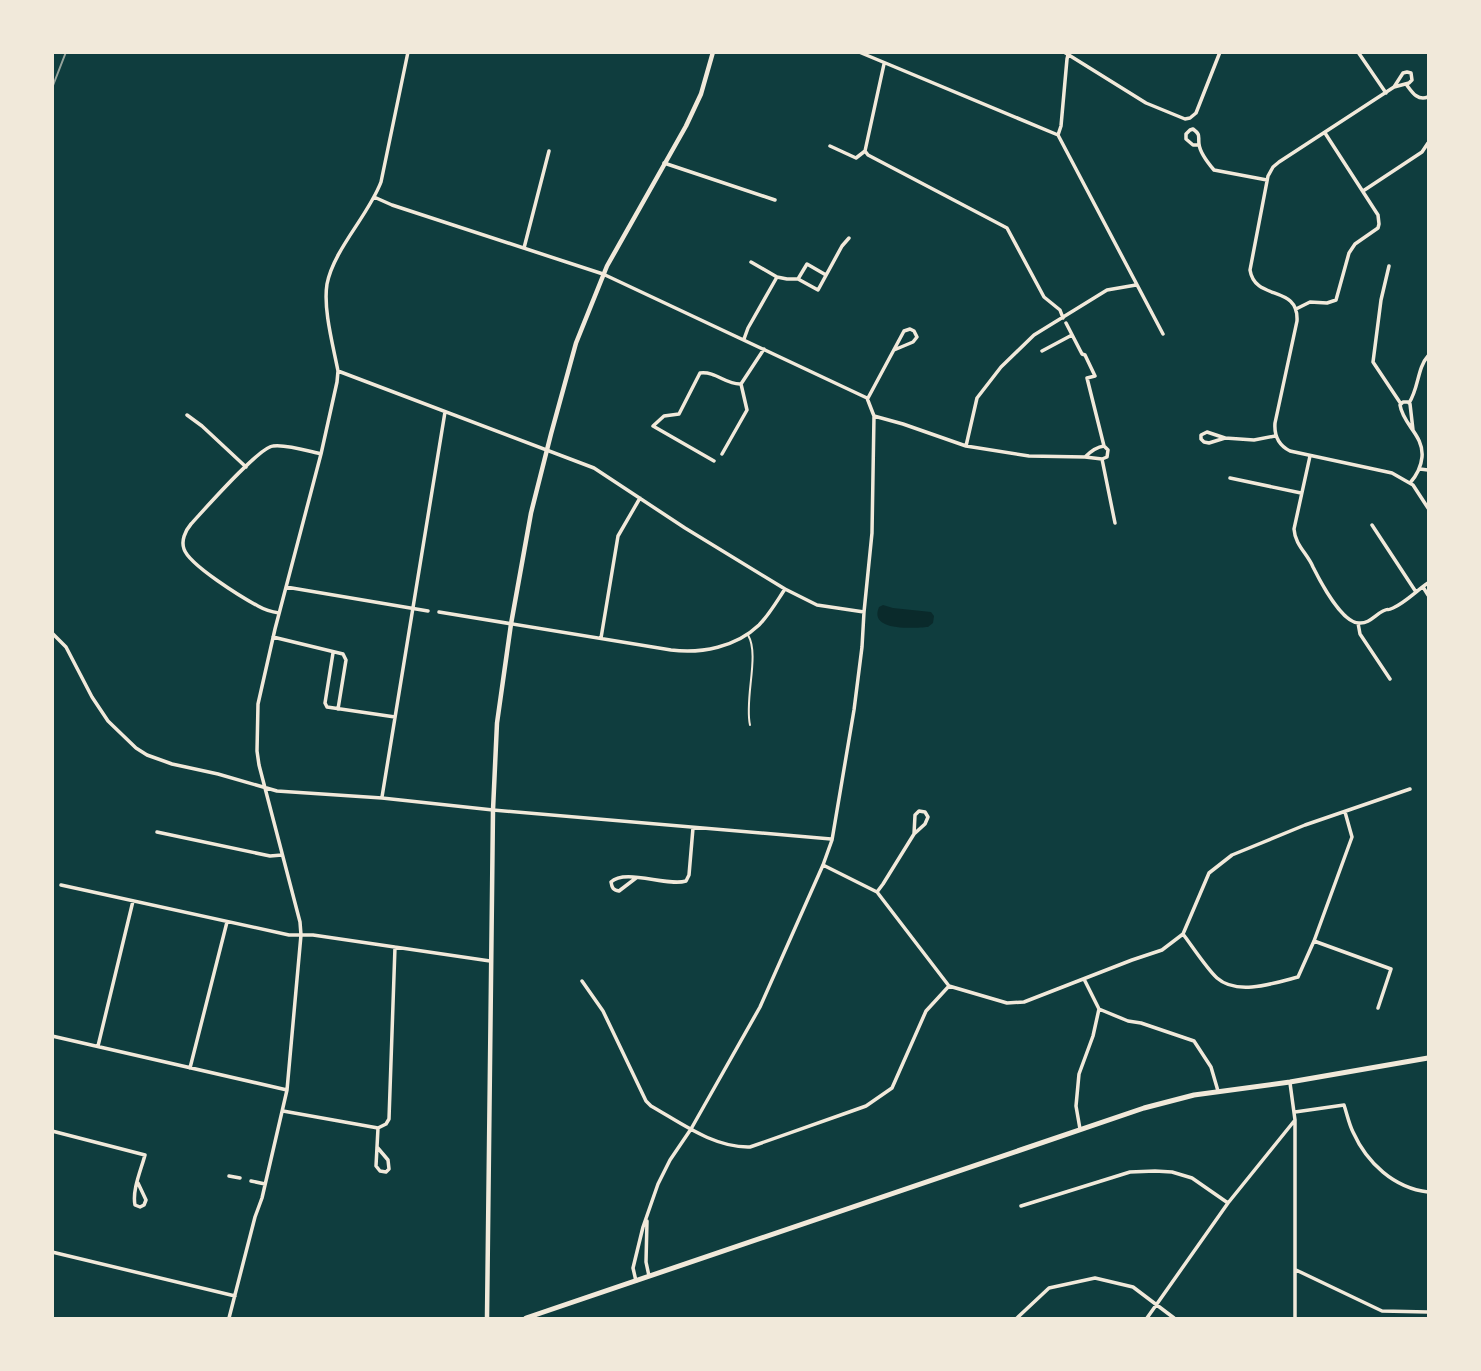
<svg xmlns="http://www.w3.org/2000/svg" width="1481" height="1371" font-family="Lato,sans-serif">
	<rect width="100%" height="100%" fill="#0f3d3e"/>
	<path fill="#0a2a2b" d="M883 605 893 608 931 612 934 616 933 623 928 627C915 628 868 632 879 607Z"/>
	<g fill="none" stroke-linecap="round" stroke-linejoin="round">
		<path stroke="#f1e9da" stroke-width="2" d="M748 635C760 655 744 699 750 725"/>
		<path stroke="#f1e9da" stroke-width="3.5" d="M859 52 1058 135
			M1064 52 1146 103 1185 119 1190 118 1196 113 1220 52
			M1358 52 1386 93
			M1068 55 1067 59 1061 126 1058 135 1163 334
			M884 64 865 151 868 155 1007 228 1044 297 1060 310 1063 318
			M1406 84C1412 92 1417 101 1428 97
			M1394 87 1403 73 1407 72 1411 73 1412 80 1409 83 1394 87 1279 162 1273 167 1268 176 1250 270C1255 302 1299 284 1297 321L1275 423C1274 436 1278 445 1290 451L1392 473 1413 485 1428 508
			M1199 145H1193L1186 139V134L1190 130 1193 129C1201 135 1198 136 1199 144 1200 153 1208 163 1214 170L1267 180
			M830 146 856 158 865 151
			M664 163 775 200
			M1363 191 1422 152 1428 143
			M374 197 392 205 603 274 867 398 874 416 903 424 966 446 1029 456 1085 457 1102 459 1107 457 1108 450 1104 446C1096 447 1091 451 1085 457
			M524 248 549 151
			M751 262 777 277 787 279H798L818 290 842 246 849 238
			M1389 266 1381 300 1373 362 1401 404
			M798 279 807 264 826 275
			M1296 309 1310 302 1327 303 1336 300 1349 253 1355 244 1378 228 1379 224 1378 215 1325 133
			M1066 323 1082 354 1085 355 1095 376 1087 378 1104 446
			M744 339 748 328 777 277
			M1042 351 1072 335
			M338 371 594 468 685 528 785 589 817 605 864 612
			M741 384 764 349
			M868 398 904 331 910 329 914 331 917 337 913 342 894 350
			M1409 403C1419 388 1417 368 1428 356
			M187 415 202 426 246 467
			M1225 438 1207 432 1201 435V439L1204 442 1209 443 1225 438 1254 440 1275 436
			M966 446 977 398 1001 367 1034 335 1107 290 1136 285
			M1310 456 1294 529C1295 545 1307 553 1313 567 1320 581 1342 623 1359 623 1369 624 1375 615 1383 611 1392 607 1384 612 1393 608 1406 602 1416 591 1428 583
			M1102 459 1115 523
			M714 461 653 426 664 416 679 414 700 373C716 371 726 385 741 384L747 410 722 454
			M1420 469 1428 470
			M1230 478 1301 493
			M1410 483C1417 475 1421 468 1422 457 1424 435 1403 425 1400 405L1403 402H1408L1410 404 1413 430
			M1372 525 1416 592
			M286 587 428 611
			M1423 587 1428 595
			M439 612 671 650C701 654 736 647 759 625 769 615 777 601 785 589
			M279 613C272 612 265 610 258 606 243 598 189 565 184 549 181 541 185 531 191 524 204 510 259 447 273 446 286 444 308 451 321 454
			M1358 623 1360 634 1390 679
			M52 633 66 647 92 697 108 721 136 748 147 755 172 764 218 774 277 791 382 798 493 810 831 839
			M273 637 343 654 346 660 338 709
			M601 638 618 536 640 498
			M333 653 325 703 327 707 395 717
			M382 797 445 412
			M157 832 270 856 282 855
			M823 865 877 892 949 986
			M636 878 619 891C613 890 612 888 611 882 625 868 667 887 686 881L689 875 693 828
			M61 885 289 935H313L490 961
			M877 892 883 884 914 834 925 824 928 817 925 812 919 811 915 815 914 834
			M1183 934C1192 946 1207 969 1217 978 1237 996 1275 983 1298 977L1314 941 1352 837 1345 812
			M1314 941 1391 969 1378 1008
			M582 981 603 1011 646 1101 651 1106C681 1123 714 1148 750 1147L852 1111 866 1106 892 1088 926 1011 949 986
			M949 986 1007 1003 1024 1002 1132 960 1162 950 1183 934 1209 873 1232 855 1305 825 1410 789
			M1099 1009 1128 1021 1141 1023 1194 1041 1211 1067 1218 1091
			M52 1036 287 1090
			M98 1046 133 901
			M190 1068 227 922
			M1290 1083 1295 1120V1318
			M283 1111 378 1128
			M1295 1112 1344 1105C1347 1114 1349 1124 1353 1132 1367 1163 1394 1188 1428 1192
			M378 1128 386 1124 389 1119 395 947
			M1080 1129 1076 1106 1079 1074 1093 1036 1099 1009 1084 979
			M52 1131 145 1155C141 1170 132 1190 135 1205L140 1207 144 1205 146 1200 138 1183
			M377 1147 388 1160 389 1169 386 1172 380 1171 376 1166 378 1128
			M229 1176 240 1178
			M251 1181 265 1184
			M1021 1206 1130 1172 1155 1171 1172 1172 1192 1178 1228 1203
			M647 1221 646 1262 649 1276
			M52 1252 235 1296
			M1296 1270 1382 1311 1428 1312
			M636 1281 633 1268 643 1227 658 1184 670 1160 691 1129 760 1007 823 865 832 840 854 710 862 647 864 612 872 533 874 416
			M229 1318 255 1217 262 1198 287 1090 301 935 300 922 259 765 257 751 258 704 275 629 321 454 337 382 338 371C333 345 323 309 327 284 334 249 368 216 381 182L408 52
			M1017 1318 1049 1288 1095 1278 1133 1287 1174 1318
			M1147 1318 1228 1203 1295 1120"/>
		<path stroke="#f1e9da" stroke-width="4.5" d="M487 1318 493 810 497 723 511 624 531 513 551 434 576 343 607 266 686 126 701 94 713 52"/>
		<path stroke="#f1e9da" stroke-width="5" d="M526 1318 1144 1108 1194 1095 1290 1082 1428 1058"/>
		<path stroke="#97a49c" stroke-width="2" d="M52 55 54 52
			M52 88 66 52"/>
	</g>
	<rect width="1481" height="1371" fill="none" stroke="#f1e9da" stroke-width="108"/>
</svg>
